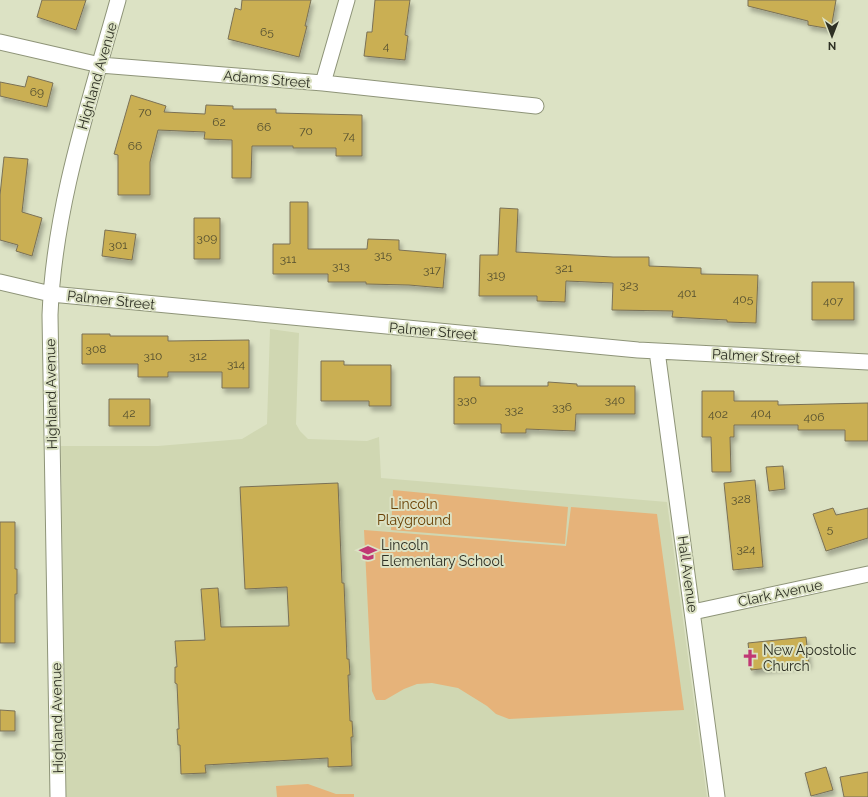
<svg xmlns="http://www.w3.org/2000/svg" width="868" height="797" font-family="Raleway,sans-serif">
	<defs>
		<filter id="shadow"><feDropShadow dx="2.5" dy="4.5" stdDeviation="2" flood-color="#0004"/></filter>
	</defs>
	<rect width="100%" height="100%" fill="#dce2c4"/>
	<path fill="#d0d7b2" d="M270 329 299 333 296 424 300 431 308 439 367 441 379 437 381 478 667 502 707 797H66L61 446H158L242 439 267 424Z"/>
	<path fill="#e6b37a" d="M393 490 568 507 565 544 391 530Z
		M571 507 657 514 684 710 509 719 496 714 487 706 458 688 432 683 417 684 404 689 385 700H376L372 691 364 530 566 546Z
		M308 784 336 794H354V797H277L276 786Z"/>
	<path fill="#caaf53" stroke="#7a7156" filter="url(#shadow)" d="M42 0H86L76 30 37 17Z
		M242 0H311L305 26H307L299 57 228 39 235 8 241 10Z
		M375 0H410L405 35 408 36 405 60 364 56 367 32H372Z
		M748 0H836L831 29 808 25V21L748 6Z
		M28 76 53 83 47 107 0 96V82L25 87Z
		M131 95 166 106 164 112 205 114 206 105 233 106V109H276V113L362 115V156H336V148H293V146H252L251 178H232V140L204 139 205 132 158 130 150 162V195H118V155L114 154Z
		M4 157 28 159 22 212 42 218 32 256 16 251 18 245 0 240V195Z
		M290 202H308V249H367L368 239 399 240V250L446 254 443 288 409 285 366 284V282H328V274H273V244H290Z
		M500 208 518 209 516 252 613 257H649V266L701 268V274L758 275 756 323 727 322V320L672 317 673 311 612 310 613 283 566 281 565 302 537 301V296H479L480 255H498Z
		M194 218H220V259H194Z
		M105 230 136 234 132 260 102 256Z
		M812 282H854V320H812Z
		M82 334H110V336H168V341L249 340V388H222V372H168V377H138V364H82Z
		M321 361H344V365H391V406H369V401H321Z
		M454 377H480V386H548V382L577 384V386H635V414H576L575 431 526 429V433H501V424H454Z
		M702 391H734V401H778V405L868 403V441H845V430H798V425H734V437H730L731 472H712L711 437H702Z
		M109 399H150V426H109Z
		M783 466 785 489 769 491 766 467Z
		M755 480 763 567 733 570 724 483Z
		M338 483 342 583H344L347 659H349L350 675H348L350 721H352L353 737H351L352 766 328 767V758L205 765 206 773 181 774 180 745H178L177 729H179L177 684 175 683V667H177L175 641 205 640 201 589 218 588 221 627 289 626 287 587 245 589 240 487Z
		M833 508 836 515 868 508V538L826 551 813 514Z
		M0 522H15V569H17V594H15V643H0Z
		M806 637 809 664 751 670 748 643Z
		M0 710 15 711V731H0Z
		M826 767 833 790 811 796 805 773Z
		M868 772V797H844L840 777Z"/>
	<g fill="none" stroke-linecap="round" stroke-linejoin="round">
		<g stroke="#8e9478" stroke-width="17">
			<path id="minor" d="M0 42 100 65 323 83 536 106
				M323 83 347 0
				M0 282 51 294 638 350 868 362
				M657 351 717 797
				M693 612 868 574
				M58 797 50 315C54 207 89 104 118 0"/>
		</g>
		<use href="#minor" stroke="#fff" stroke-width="15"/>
	</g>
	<defs>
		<g id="school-bare" transform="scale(1.38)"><path d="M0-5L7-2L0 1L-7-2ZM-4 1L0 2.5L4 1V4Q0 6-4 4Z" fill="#c03874" stroke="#dce2c4" stroke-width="2.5" paint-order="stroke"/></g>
		<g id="church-bare" transform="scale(1.38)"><path d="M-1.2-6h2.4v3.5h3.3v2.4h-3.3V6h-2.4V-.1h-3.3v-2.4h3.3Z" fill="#c03874" stroke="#dce2c4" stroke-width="2.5" paint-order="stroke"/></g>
	</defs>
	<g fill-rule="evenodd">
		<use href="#school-bare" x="368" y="553"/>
		<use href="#church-bare" x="750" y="658"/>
	</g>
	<g text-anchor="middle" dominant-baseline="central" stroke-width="4" stroke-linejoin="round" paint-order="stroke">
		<g font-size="12" fill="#555030">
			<text x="267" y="32">65</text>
			<text x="386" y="46">4</text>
			<text x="37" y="92">69</text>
			<text x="145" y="112">70</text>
			<text x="219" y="122">62</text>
			<text x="264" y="127">66</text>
			<text x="306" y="131">70</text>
			<text x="349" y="136">74</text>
			<text x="135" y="146">66</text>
			<text x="207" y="238">309</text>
			<text x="118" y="245">301</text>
			<text x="383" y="255">315</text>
			<text x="288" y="259">311</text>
			<text x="341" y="266">313</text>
			<text x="564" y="268">321</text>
			<text x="432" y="270">317</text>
			<text x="496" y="275">319</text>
			<text x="629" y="285">323</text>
			<text x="687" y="293">401</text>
			<text x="743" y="299">405</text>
			<text x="833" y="301">407</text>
			<text x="96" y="349">308</text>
			<text x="153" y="356">310</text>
			<text x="198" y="356">312</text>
			<text x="236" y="364">314</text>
			<text x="467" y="400">330</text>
			<text x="615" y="400">340</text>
			<text x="562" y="407">336</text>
			<text x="514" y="410">332</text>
			<text x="129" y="413">42</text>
			<text x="761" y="413">404</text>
			<text x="718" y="414">402</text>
			<text x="814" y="417">406</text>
			<text x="741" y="499">328</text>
			<text x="830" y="529">5</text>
			<text x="746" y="549">324</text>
		</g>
		<g font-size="14" fill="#2e3024" stroke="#dce2c4">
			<text transform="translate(97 76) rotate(-74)">Highland Avenue</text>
			<text transform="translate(267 79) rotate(5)">Adams Street</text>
			<text transform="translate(111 300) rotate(6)">Palmer Street</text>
			<text transform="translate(433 331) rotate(5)">Palmer Street</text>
			<text transform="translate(756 356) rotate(3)">Palmer Street</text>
			<text transform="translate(51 394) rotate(-91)">Highland Avenue</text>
			<text transform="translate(688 574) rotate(82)">Hall Avenue</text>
			<text transform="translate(780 593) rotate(-12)">Clark Avenue</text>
			<text transform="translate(57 718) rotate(-91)">Highland Avenue</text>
		</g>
		<g font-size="14" fill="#694105" stroke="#dce2c4">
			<text x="414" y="504">Lincoln<tspan x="414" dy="16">Playground</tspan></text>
		</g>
		<g font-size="14" fill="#2e3024" stroke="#dce2c4" text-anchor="start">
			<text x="381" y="545">Lincoln<tspan x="381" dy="16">Elementary School</tspan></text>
			<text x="763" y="650">New Apostolic<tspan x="763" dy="16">Church</tspan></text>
		</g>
	</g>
	<g transform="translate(832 36) rotate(180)" stroke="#dce2c4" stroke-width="3" paint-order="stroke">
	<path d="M0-3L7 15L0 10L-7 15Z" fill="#2e3024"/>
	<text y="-6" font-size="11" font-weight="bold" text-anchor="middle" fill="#2e3024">N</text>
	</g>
</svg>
